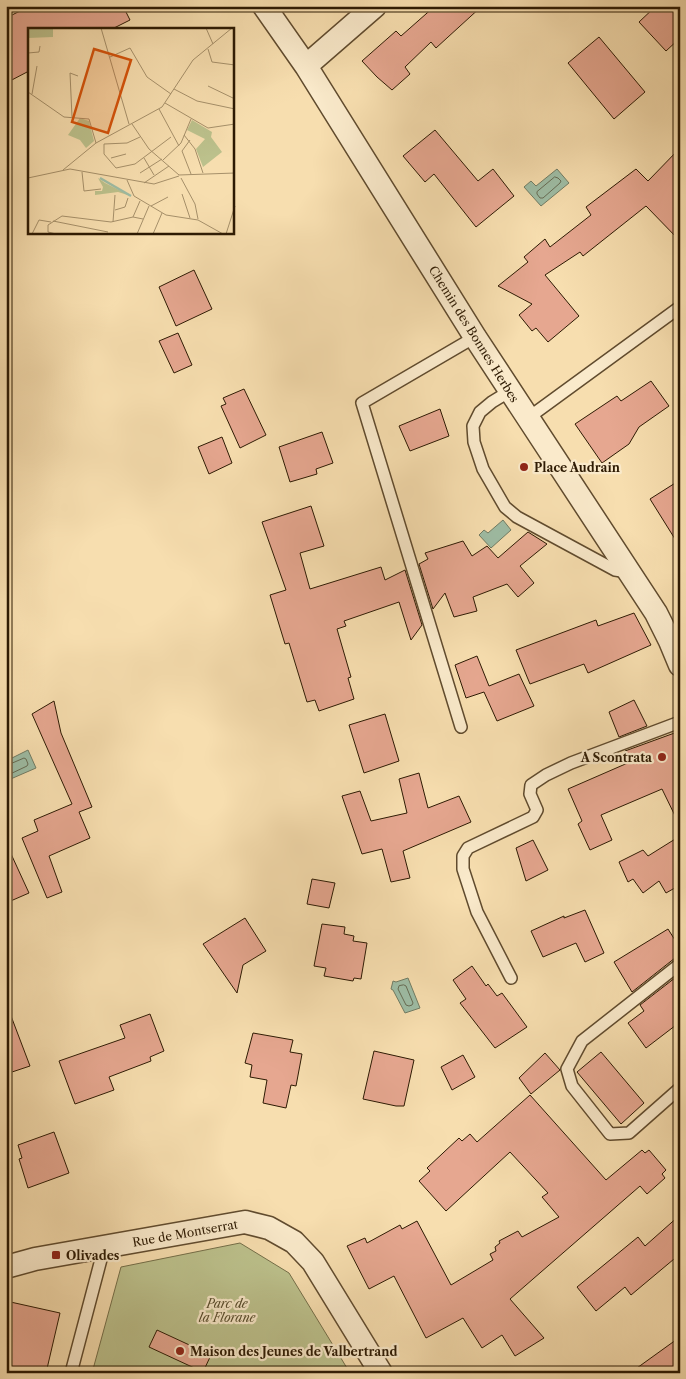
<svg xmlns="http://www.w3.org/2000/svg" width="686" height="1379" font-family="'Libre Caslon Text',serif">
	<rect width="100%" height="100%" fill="#f7deaf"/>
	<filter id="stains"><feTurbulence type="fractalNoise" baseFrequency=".004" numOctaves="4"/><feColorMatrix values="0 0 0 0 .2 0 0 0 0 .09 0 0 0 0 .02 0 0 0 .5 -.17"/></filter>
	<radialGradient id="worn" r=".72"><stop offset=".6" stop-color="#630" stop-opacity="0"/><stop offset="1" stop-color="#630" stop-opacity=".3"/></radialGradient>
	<path fill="#bcc18c" stroke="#746e48" d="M240 1243 289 1273 350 1373H92L121 1267Z"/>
	<path fill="#9ebda5" stroke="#717c64" d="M557 169 569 183 541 206 524 187 531 181 536 186Z
		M503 520 511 530 491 548 479 535 484 530 488 533Z
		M28 750 36 768 6 781V761Z
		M408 978 420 1008 405 1013 393 990 391 989 393 981 396 982Z"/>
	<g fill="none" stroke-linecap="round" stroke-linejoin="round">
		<path stroke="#666c54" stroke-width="1" d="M555 177 558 178 561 181 560 183 543 198H540L537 194V192Z
			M6 765 10 764 24 758 26 759 28 764 27 766 6 776
			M404 985 406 986 413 1003 412 1005 409 1006 406 1005 398 989 399 986Z"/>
	</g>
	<path fill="#e6a790" stroke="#2d1a03" d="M30 6H123L130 20 112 29H29V71L6 83V18Z
		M435 6H482L436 48 431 42 405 67 410 74 392 90 377 77 362 61 396 31 401 36Z
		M656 6H680V38L666 51 639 22Z
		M599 37 645 92 614 119 568 63Z
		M435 130 478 181 493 169 514 196 476 227 434 174 425 182 403 156Z
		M680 148V241L646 206 583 256 580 252 545 275 579 316 548 342 536 328 532 331 519 315 532 304 498 286 528 262 524 257 545 239 550 247 591 215 586 207 636 169 648 181Z
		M194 270 212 309 176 326 159 287Z
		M178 333 192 365 174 373 159 341Z
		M651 381 669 406 639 427 629 444 602 463 575 424 617 396 621 401Z
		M244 389 266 435 240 448 221 406 226 404 223 398Z
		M440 409 449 436 410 451 399 426Z
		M322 432 333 463 316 469 317 474 290 482 279 447Z
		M222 437 232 463 209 474 198 447Z
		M680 480V547L650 499Z
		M311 506 324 546 300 553 310 589 381 567 385 580 405 570 422 625 411 640 399 602 344 621 346 626 337 629 351 677 348 678 354 699 319 711 315 700 307 702 289 643 285 644 270 595 286 590 262 522Z
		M528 532 547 544 520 566 534 583 518 597 507 584 473 597 477 611 454 617 445 593 433 609 419 564 428 559 425 553 463 541 472 556 487 546 498 558Z
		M634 613 651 645 588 673 584 664 530 684 516 650 596 620 598 626Z
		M477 656 489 686 519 674 534 706 497 721 484 692 466 698 455 665Z
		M634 700 647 726 619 737 609 712Z
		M54 701 61 733 92 807 79 812 90 838 49 856 62 892 47 898 22 838 38 831 34 820 72 804 32 714Z
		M385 714 399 761 364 773 349 725Z
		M680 731V826L662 789 601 815 612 840 590 850 578 824 582 821 568 789 630 762 625 751Z
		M419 773 428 808 459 796 471 822 403 851 410 878 391 882 382 849 362 854 342 796 360 791 371 821 407 813 399 779Z
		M680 836V885L666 893 659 881 643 893 633 879 628 882 619 862 643 850 648 856Z
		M533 840 548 870 526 881 516 848Z
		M6 843 29 893 6 903Z
		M312 879 335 883 329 908 307 904Z
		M585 910 604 953 585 962 576 943 543 957 531 931 564 916V918Z
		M245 918 266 951 243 965 237 993 203 944Z
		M322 924 345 927 344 934 354 936 353 941 367 943 361 979 354 978 353 981 324 976 326 968 314 966Z
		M668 929 680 948V957L675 958 632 992 614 962Z
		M472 966 486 986 488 984 497 996 502 993 527 1027 495 1048 460 1003 466 999 453 980Z
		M680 974V1022L646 1048 628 1023 644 1011 640 1005Z
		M6 1008H8L30 1066 6 1074Z
		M150 1014 164 1051 150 1057 151 1061 109 1077 114 1090 75 1104 59 1061 125 1038 120 1025Z
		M253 1033 293 1040 290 1052 302 1054 296 1086 291 1085 286 1108 263 1103 267 1080 250 1077 252 1065 245 1063Z
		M374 1051 414 1060 404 1106H396L363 1099Z
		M601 1052 644 1103 621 1124 577 1072Z
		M545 1053 560 1070 531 1094 519 1078Z
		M463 1055 475 1077 452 1090 441 1067Z
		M530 1095 606 1180 642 1150 645 1153 649 1150 666 1170 662 1174 665 1178 647 1194 640 1186 510 1299 544 1338 515 1356 502 1335 482 1348 463 1318 426 1338 394 1276 369 1289 347 1246 365 1238 367 1243 400 1225 402 1229 417 1221 451 1285 493 1260 490 1254 496 1251 495 1247 500 1243 499 1241 518 1231 522 1237 559 1217 542 1197 548 1193 510 1152 446 1211 419 1181 430 1171 427 1168 459 1138 462 1141 470 1134 477 1142Z
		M54 1132 69 1173 28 1188 19 1159 22 1158 18 1145Z
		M680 1215V1254L631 1295 625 1287 596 1311 577 1287 638 1237 645 1246Z
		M6 1301 60 1313 46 1373H6Z
		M157 1330 211 1355 203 1372 149 1347Z
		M680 1337V1373H630Z"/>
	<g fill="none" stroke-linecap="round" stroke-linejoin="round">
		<g stroke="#604b2e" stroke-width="14">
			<path id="service" d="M510 391 492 402 480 412 473 426 474 442 483 469 505 507 517 517 615 570 628 572
				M528 418 680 307
				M461 727 362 403 475 337
				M680 964 582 1041 567 1069 572 1086 610 1134 629 1133 680 1088
				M511 978 477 912 463 869V856L468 848 533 817 537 810 530 794 531 785 546 775 571 763 680 722
				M71 1373 104 1248"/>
		</g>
		<g stroke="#604b2e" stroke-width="25">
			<path id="minor" d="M264 6 306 66 475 337 656 613 670 641 680 665
				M306 66 375 6
				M6 1267 35 1259 245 1222 269 1228 294 1242 313 1262 381 1373"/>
		</g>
		<use href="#service" stroke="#faeacb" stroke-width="11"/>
		<use href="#minor" stroke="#faeacb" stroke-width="22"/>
	</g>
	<g fill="#8f2418" stroke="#faeacb" stroke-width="2">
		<circle cx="524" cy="467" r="5"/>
		<circle cx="662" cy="757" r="5"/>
		<rect x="51" y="1250" width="10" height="10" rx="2.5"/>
		<circle cx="180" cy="1351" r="5"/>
	</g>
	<g text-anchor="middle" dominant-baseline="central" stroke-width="4.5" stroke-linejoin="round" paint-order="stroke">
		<g font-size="12" fill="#2d1a03" stroke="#faeacb">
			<text transform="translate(474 334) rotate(58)">Chemin des Bonnes Herbes</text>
			<text transform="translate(185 1233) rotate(-10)">Rue de Montserrat</text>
		</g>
		<g font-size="12" font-weight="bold" fill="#2d1a03" stroke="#faeacb" text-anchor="start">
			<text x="534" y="467">Place Audrain</text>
			<text x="652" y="757" text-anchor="end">A Scontrata</text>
			<text x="66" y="1255">Olivades</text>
			<text x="190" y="1351">Maison des Jeunes de Valbertrand</text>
		</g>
		<g font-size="12" font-style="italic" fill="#584c2c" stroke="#faeacb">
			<text x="227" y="1303">Parc de<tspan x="227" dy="14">la Florane</tspan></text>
		</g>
	</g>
	<g transform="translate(28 28)">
		<rect width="206" height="206" fill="#f7deaf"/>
		<path d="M0 0H25V9L0 10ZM52 90 61 93 66 113 58 120 52 112 40 107ZM164 92 184 104 183 109 194 124 175 139 168 121 177 111 159 102ZM70 150 77 155 103 168 90 164 67 167V163H74L75 159Z" fill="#bcc18c"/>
		<path fill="none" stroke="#9ebda5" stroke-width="2.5" d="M72 150 103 168"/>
		<path fill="none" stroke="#a6906a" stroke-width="1" d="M73 0 101 96M178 0 185 16M180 21 184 34 207 37M0 25 11 24 12 18M82 29 102 20 119 49 143 66M180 58 207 71M146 61 169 73 207 81M0 64 36 89 61 91 68 115M4 66 9 38M137 75 180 100 207 96M131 81 151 118M44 89 42 45 50 48M104 96 121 121 151 147M156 107 167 121 175 145M162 112 154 123 163 146M76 116V126L88 140 107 136 143 109M76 116 99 115 112 109M83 130 98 126M116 130 126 147M135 132 153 115 163 91M35 142 68 115 134 79 165 32 204 0M54 144 56 163 73 161M112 145 134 131M151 147 207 145M0 150 42 141 126 156 151 148M153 150 167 176 170 191M99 152 106 168 138 187 170 192 195 206M116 155 141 138M154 166 162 190M112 173 105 189 115 191M123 178 140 169M87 182 97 179 100 170M25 193 80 204M85 194 87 167M4 206 11 192 23 194M28 206 20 204V197L34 188 83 194 105 189M109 206 121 178M125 206 134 185M198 206 207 178"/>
		<path fill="#d5530b" fill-opacity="0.15" stroke="#d5530b" stroke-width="2.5" d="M66 21 103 32 80 105 44 94Z"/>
		<rect width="206" height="206" fill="none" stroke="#2d1a03" stroke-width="2.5"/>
	</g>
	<rect width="686" height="1379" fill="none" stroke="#f7deaf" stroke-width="25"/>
	<rect x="8" y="8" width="671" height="1364" fill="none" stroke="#2d1a03" stroke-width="2.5"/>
	<rect x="12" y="12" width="661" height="1354" fill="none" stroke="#2d1a03"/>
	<rect width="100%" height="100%" filter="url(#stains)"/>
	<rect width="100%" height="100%" fill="url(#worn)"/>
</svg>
